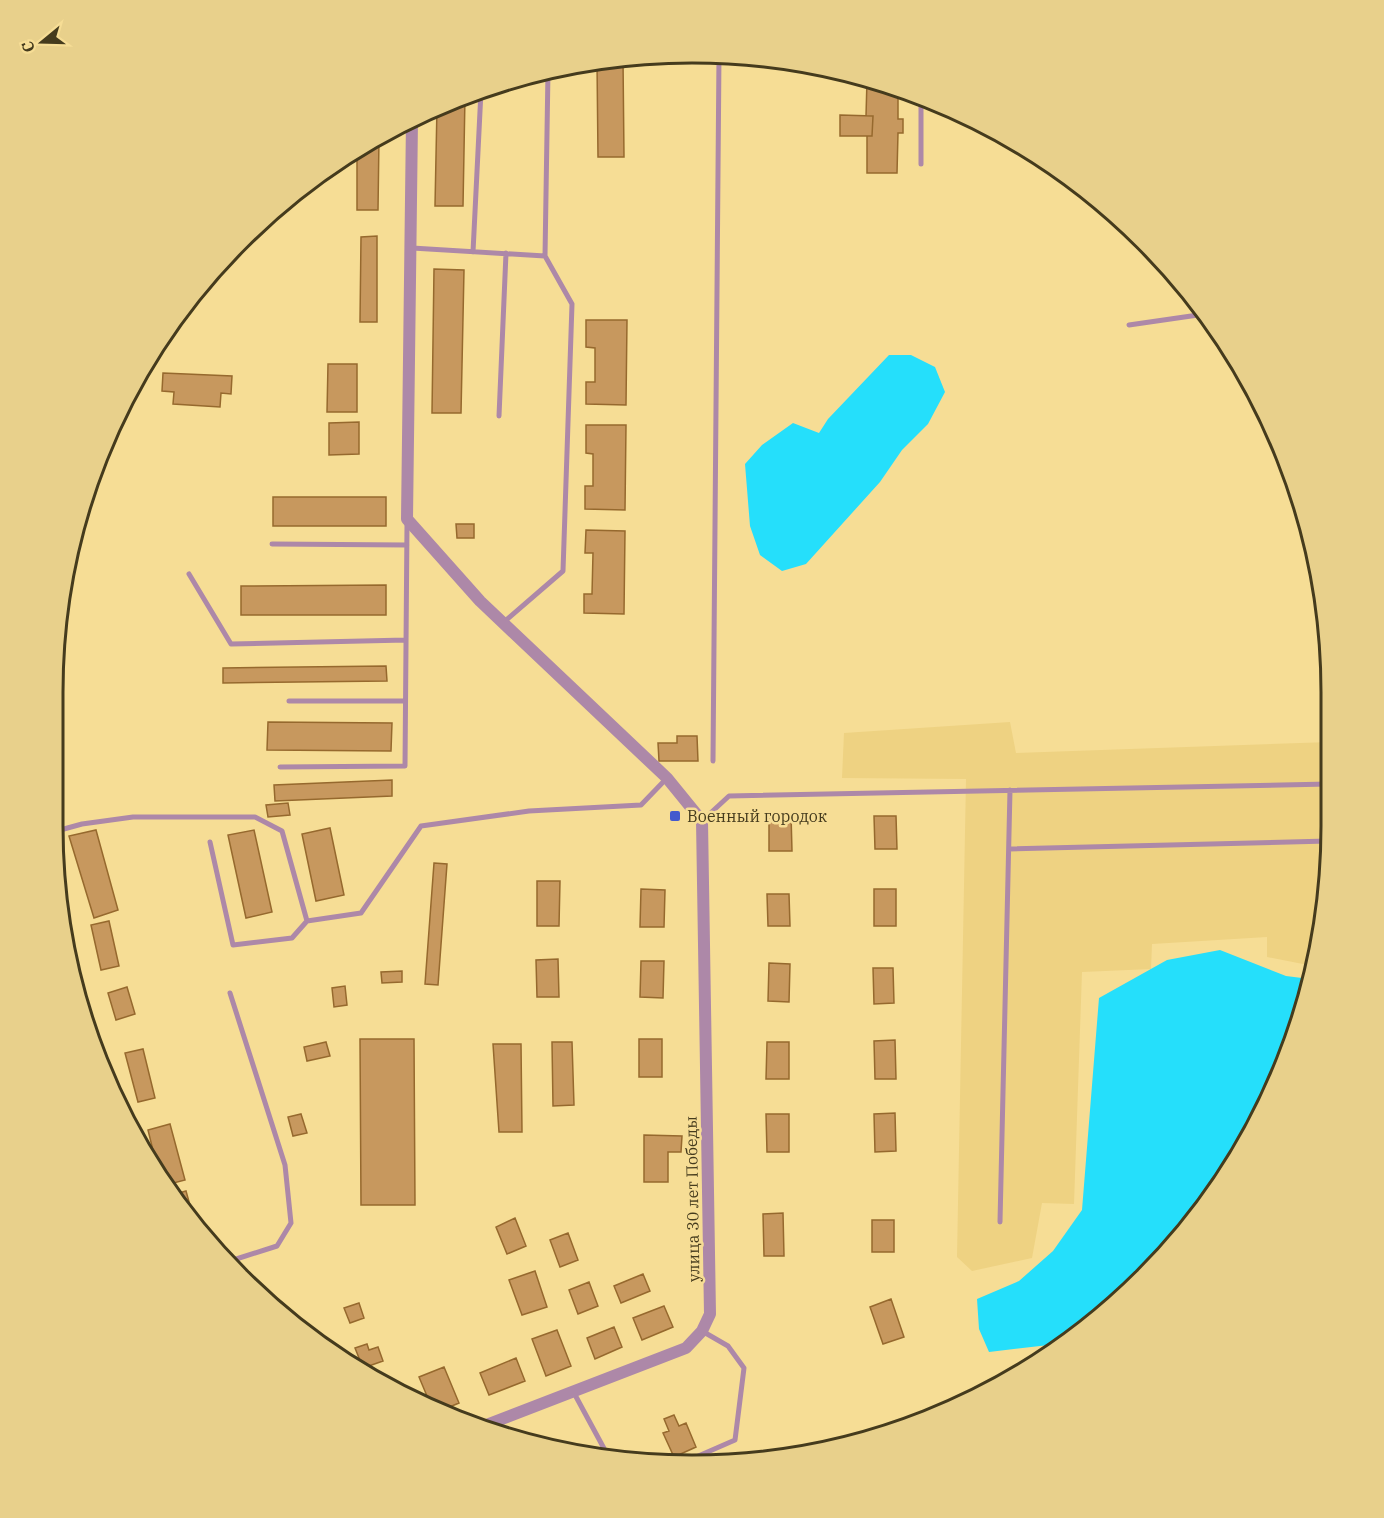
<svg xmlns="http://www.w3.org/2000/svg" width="1384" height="1518" font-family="'IBM Plex Serif',serif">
	<rect width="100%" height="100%" fill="#f6dd95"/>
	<path fill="#eed282" d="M1010 722 1016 753 1330 742 1326 909 1313 966 1267 957V937L1152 944 1151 969 1082 972 1074 1204 1042 1203 1032 1258 972 1271 957 1257 966 779 842 778 844 733Z"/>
	<path fill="#25dffb" d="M889 355H911L935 367 945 392 928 424 902 450 880 482 806 564 782 571 760 555 750 526 745 464 762 445 793 423 819 433 828 419Z
		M1220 950 1286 976 1310 979 1298 1031 1246 1145 1173 1247 1081 1334 1066 1343 989 1352 979 1329 977 1299 1019 1281 1053 1251 1082 1210 1099 998 1167 960Z"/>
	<path fill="#c7985e" stroke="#96692e" stroke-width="1.5" d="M623 59 624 157H598L597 62Z
		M867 80 898 89V119H903V133H898L897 173H867V136H872L873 116H866Z
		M465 96 463 206H435L437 107Z
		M840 115 873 116 872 136H840Z
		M379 138 378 210H357V149Z
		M377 236V322H360L361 237Z
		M434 269 464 270 461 413H432Z
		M586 320H627L626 405 586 404V382H595V348L586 347Z
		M328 364H357V412H327Z
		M163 373 232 376 231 394 221 393 220 407 173 404 174 392 162 391Z
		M359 422V454L329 455V423Z
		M586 425H626L625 510 585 509V486H593V454L586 453Z
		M273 497H386V526H273Z
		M456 524H474V538H457Z
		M586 530 625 531 624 614 584 613V594H592L593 553H585Z
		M386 585V615H241V586Z
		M386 666 387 681 223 683V668Z
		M268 722 392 723 391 751 267 750Z
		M677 736H697L698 761H659L658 743H677Z
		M392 780V796L275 801 274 785Z
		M288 803 290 815 268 817 266 805Z
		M769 814H791L792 851H769Z
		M874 816H896L897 849H875Z
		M330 828 344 895 316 901 302 834Z
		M96 830 118 910 94 918 69 836Z
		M254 830 272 912 246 918 228 835Z
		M434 863 447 864 438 985 425 984Z
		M537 881H560L559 926H537Z
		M641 889 665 890 664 927H640Z
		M874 889H896V926H874Z
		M767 894H789L790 926H768Z
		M109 921 119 966 101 970 91 925Z
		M558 959 559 997H537L536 960Z
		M641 961H664L663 998 640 997Z
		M769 963 790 964 789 1002 768 1001Z
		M873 968H893L894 1003 874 1004Z
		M402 971V982L382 983 381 972Z
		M345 986 347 1005 334 1007 332 988Z
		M127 987 135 1014 116 1020 108 993Z
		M360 1039H414L415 1205H361Z
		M639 1039H662V1077H639Z
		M895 1040 896 1079H875L874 1041Z
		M326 1042 330 1056 307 1061 304 1047Z
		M552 1042H572L574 1105 553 1106Z
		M767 1042H789V1079H766Z
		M493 1044H521L522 1132H499Z
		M143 1049 155 1098 138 1102 125 1053Z
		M895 1113 896 1151 875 1152 874 1114Z
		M301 1114 307 1133 293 1136 288 1117Z
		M766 1114H789V1152H767Z
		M170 1124 185 1180 166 1185 159 1175 148 1130Z
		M644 1135 682 1136 681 1152H668V1182H644Z
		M186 1191 196 1227 185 1216 172 1195Z
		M783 1213 784 1256H764L763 1214Z
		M515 1218 526 1246 507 1254 496 1227Z
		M872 1220H894V1252H872Z
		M568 1233 578 1260 560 1267 550 1240Z
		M535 1271 547 1307 522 1315 509 1280Z
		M643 1274 650 1291 621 1303 614 1286Z
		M589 1282 598 1306 578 1314 569 1290Z
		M891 1299 904 1337 883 1344 870 1307Z
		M359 1303 364 1318 350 1323 344 1308Z
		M664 1306 673 1327 642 1340 633 1318Z
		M614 1327 622 1347 595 1359 587 1338Z
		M557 1330 571 1366 546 1376 532 1339Z
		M367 1344 369 1350 378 1347 383 1361 363 1368 355 1348Z
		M516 1358 525 1381 489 1395 480 1373Z
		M444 1367 459 1403 440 1411 432 1408 419 1377Z
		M674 1415 679 1426 686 1423 696 1447 674 1457 663 1433 669 1431 664 1419Z"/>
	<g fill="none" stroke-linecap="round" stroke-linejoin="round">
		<path stroke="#ad88a8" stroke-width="5" d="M921 96V164
			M412 248 545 256 548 71
			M473 252 481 91
			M1129 325 1205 314
			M499 416 506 253
			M272 544 407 545
			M189 574 231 644 406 640
			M504 622 563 571 572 304 545 256
			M289 701H405
			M713 761 719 55
			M280 767 405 766 407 524
			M703 820 729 796 1329 784
			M53 832 82 824 133 817H255L282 831 307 921 361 913 421 826 529 811 641 805 667 778
			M210 842 233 945 292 938 307 921
			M1009 849 1328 841
			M230 993 285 1165 291 1223 277 1246 230 1261
			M1000 1222 1010 790
			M574 1393 607 1454
			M680 1464 735 1440 744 1368 728 1346 702 1331"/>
		<path stroke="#ad88a8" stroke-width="10" d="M64 946 71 968"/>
		<path stroke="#ad88a8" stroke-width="12" d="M412 120 407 519 480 601 667 778 702 821 710 1314 702 1331 686 1348 481 1427"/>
	</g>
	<rect fill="#4459cd" stroke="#f6dd95" stroke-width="2" x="669" y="810" width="12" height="12" rx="3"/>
	<g text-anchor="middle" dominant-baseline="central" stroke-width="5" stroke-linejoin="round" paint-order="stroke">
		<g font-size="16" fill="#453b1d" stroke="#f6dd95" text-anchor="start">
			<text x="687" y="816">Военный городок</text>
		</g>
		<g font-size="16" fill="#453b1d" stroke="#f6dd95">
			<text transform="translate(692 1199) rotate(-91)">улица 30 лет Победы</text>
		</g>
	</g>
	<path d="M0 0H1384V1518H0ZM692 63H692A629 629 0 0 1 1321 692V826A629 629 0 0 1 692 1455H692A629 629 0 0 1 63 826V692A629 629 0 0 1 692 63Z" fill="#e8d08b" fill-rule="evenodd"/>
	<path fill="none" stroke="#453b1d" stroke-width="3" d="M692 63H692A629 629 0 0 1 1321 692V826A629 629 0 0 1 692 1455H692A629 629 0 0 1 63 826V692A629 629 0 0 1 692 63Z"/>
	<g transform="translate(42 42) rotate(251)" stroke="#f6dd95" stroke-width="4.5" paint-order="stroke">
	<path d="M0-4.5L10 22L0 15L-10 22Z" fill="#453b1d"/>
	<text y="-9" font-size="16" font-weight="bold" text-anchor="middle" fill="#453b1d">С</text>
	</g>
</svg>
